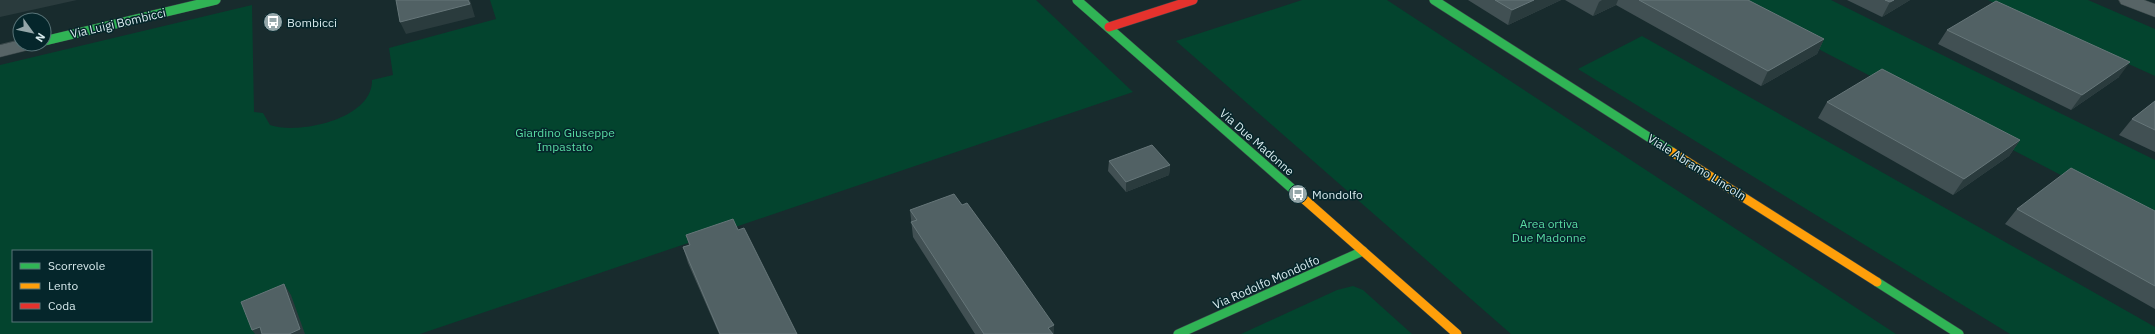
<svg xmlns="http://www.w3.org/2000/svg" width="2155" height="334" font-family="'IBM Plex Sans',sans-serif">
	<rect width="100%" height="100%" fill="#182b2d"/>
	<path fill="#03442e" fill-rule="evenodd" d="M490 0H1036L1133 92 420 334H0V65L252 5 254 112 263 113 270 125C299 135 373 119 372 80L393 75 389 48 496 19ZM13 251H151V321H13Z
		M1302 0H1387L1896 334H1511L1176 41Z
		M1724 0H1831L2155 160V224Z
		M1988 0H2088L2155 29V76Z
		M1642 36 2155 327V334H2010L1578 69Z
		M1353 286 1363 290 1412 334H1241L1337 290Z"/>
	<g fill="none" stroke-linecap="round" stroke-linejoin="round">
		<g stroke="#384648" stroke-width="1">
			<path id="street" d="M2119 0H2144L2155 4V17L2121 4Z
				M20 40V44H39L36 48 0 57V45Z"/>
		</g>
		<g stroke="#384648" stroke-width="10">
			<path id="fast" d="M1077 0 1305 200
				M1434 0 1672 152
				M44 41 216 0
				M1877 282 1959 334
				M1178 334 1363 251"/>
		</g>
		<g stroke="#384648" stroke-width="10">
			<path id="slow" d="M1672 152 1877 282
				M1305 200 1457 334"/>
		</g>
		<g stroke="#384648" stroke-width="10">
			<path id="jam" d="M1109 27 1193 0"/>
		</g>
		<use href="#street" fill="#576466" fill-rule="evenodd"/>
		<use href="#fast" stroke="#30b455" stroke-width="9"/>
		<use href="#slow" stroke="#ff9f0a" stroke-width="9"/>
		<use href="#jam" stroke="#e5322d" stroke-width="9"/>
	</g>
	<path fill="#415053" d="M1468 0H1561L1508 25Z
		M1565 0H1748L1824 39 1817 54 1761 86 1616 5 1593 16Z
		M1847 0H1910L1882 17Z
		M1947 30 2119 77 2071 110 1938 44Z
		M2155 101V152L2119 135 2132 119Z
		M1827 102 2020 140 2009 156 1953 195 1818 118Z
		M1109 161 1170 165 1169 175 1126 192 1108 171Z
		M2017 209 2155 211V309L2005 224Z
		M910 210 1054 334H975L913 237Z
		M686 235 797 334H719L688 263 683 247 689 245Z"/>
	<path fill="#2a3b3d" d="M0 0H77L0 17Z
		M468 0H470L475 17 406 34 400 22Z
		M1534 0H1561L1508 25 1512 10Z
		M1602 0H1618L1616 5 1593 16 1599 2Z
		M1894 0H1910L1882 17 1890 2Z
		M1824 39 1817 54 1761 86 1768 71Z
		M2130 62 2119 77 2071 110 2082 95Z
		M2020 140 2009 156 1953 195 1964 179Z
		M1170 165 1169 175 1126 192V182Z
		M284 284 291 295 305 334H289Z
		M1054 325V334H1048V328Z
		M260 327 265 334H255L252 330Z"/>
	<path fill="#516164" stroke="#667679" d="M396 0H468L470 4 400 22Z
		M1495 0H1534L1512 10Z
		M1639 0H1748L1824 39 1768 71Z
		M1885 0H1894L1890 2Z
		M1996 1 2130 62 2082 95 1947 30Z
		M1882 69 2020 140 1964 179 1827 102Z
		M2155 101V130L2132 119Z
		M1152 145 1170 165 1126 182 1109 161Z
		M2071 168 2155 211V286L2017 209Z
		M954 194 962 205 967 203 997 244 1054 325 1048 328 1053 334H984L911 222 917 220 910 210Z
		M733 219 738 230 744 228 797 334H720L683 247 690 245 686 235Z
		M284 284 300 329 289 334H262L260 327 252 330 241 302Z"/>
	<defs>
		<g id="bus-disc" transform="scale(1)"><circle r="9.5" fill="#94a6a9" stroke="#05262b"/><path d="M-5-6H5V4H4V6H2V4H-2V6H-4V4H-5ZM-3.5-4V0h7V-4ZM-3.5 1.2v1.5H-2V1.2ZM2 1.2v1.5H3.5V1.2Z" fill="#fff"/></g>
	</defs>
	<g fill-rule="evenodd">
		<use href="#bus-disc" x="273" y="22"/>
		<use href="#bus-disc" x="1298" y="194"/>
	</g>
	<g text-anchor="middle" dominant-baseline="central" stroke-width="3" stroke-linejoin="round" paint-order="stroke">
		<g font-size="12" fill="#d7e9ec" stroke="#05262b" text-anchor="start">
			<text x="287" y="22">Bombicci</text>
			<text x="1312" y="194">Mondolfo</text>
		</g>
		<g font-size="12" fill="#d7e9ec" stroke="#05262b">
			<text transform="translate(118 23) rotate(-13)">Via Luigi Bombicci</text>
			<text transform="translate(1257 142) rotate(41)">Via Due Madonne</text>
			<text transform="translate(1697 167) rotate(32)">Viale Abramo Lincoln</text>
			<text transform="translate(1266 282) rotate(-24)">Via Rodolfo Mondolfo</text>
		</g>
		<g font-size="12" fill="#59dca3" stroke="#05262b">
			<text x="565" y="132">Giardino Giuseppe<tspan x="565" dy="14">Impastato</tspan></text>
			<text x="1549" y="223">Area ortiva<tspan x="1549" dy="14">Due Madonne</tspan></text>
		</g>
	</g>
	<rect x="12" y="250" width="140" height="72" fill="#05262b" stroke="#597478"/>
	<rect x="20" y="263" width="20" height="6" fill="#30b455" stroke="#597478"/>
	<text x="48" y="270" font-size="12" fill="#d7e9ec">Scorrevole</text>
	<rect x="20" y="283" width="20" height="6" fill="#ff9f0a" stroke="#597478"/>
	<text x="48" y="290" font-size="12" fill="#d7e9ec">Lento</text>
	<rect x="20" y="303" width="20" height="6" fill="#e5322d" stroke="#597478"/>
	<text x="48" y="310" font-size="12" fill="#d7e9ec">Coda</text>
	<g transform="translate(32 32) rotate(123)"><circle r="19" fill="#05262b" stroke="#597478"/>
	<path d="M0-3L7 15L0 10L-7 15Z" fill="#94a6a9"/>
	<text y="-6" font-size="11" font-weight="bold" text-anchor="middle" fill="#d7e9ec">N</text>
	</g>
</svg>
